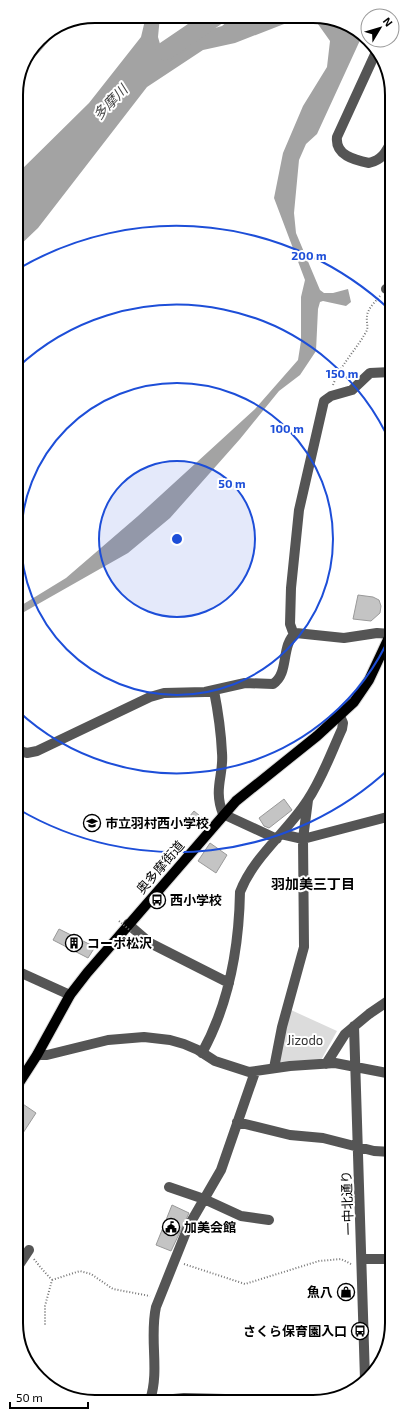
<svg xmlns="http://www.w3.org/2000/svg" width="408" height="1418" font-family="'Exo 2','Noto Sans JP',sans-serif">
	<rect width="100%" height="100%" fill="#fff"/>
	<path fill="#dcdcdc" d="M291 1010 337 1031 320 1062 276 1063Z"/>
	<path fill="#a3a3a3" d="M146 16H160L158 37 160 44 222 26 233 17H302L235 43 203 50 147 87 38 228 16 249V175L89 103 141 37Z
		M313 17 328 18 362 36 317 134 306 144 299 160 294 213 296 233 320 290 324 293H333L348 289 351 302 346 306 323 301 320 302 318 309 316 351 300 375 279 391 240 439 170 518 128 553 17 616V608L66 578 138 516 255 409 298 360 301 341V297L305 280 274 198 283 153 303 106 327 67 330 41Z"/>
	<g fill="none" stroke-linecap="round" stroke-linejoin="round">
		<path stroke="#a3a3a3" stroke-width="19" d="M165 51 215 17"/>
	</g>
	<path fill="#c4c4c4" stroke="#999" d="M57 27 59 29 30 62 26 59 39 39Z
		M358 595 373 597 379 600 381 606 380 613 371 621 353 619Z
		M284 799 292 810 269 828 264 826 259 818Z
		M194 811 206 821 200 828 189 817Z
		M210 843 227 855 216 873 198 861Z
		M59 929 95 947 88 958 53 940Z
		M17 1100 36 1113 23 1133 17 1129Z
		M172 1205 189 1213 171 1251 156 1245Z"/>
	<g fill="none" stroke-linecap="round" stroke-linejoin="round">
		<g stroke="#dbdbdb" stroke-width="12">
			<path id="major" d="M17 1086 37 1055 70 995 87 973 236 801 317 736 354 702 369 680 391 633"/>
		</g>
		<path stroke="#777" stroke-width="2" stroke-dasharray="1 2" stroke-linecap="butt" d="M389 280 388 257 390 251
			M333 385C341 364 356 350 366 332 369 327 366 322 367 317 367 309 375 302 380 296
			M17 1232 23 1241
			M34 1259 41 1268 52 1280 45 1306V1326
			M184 1264 245 1284 319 1261 341 1259 351 1264
			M52 1280 80 1271 91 1274 113 1289 150 1296"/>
		<path stroke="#555" stroke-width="10" d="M376 52 337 137C335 155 354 160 369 163 382 160 386 152 391 142
			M391 239V242
			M386 289H391
			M294 635 290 624 291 588 299 510 324 401 331 396 352 390 370 373 391 372
			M214 691C218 711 221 732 222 753 224 776 213 788 223 814L277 839
			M17 750 27 753 37 751 150 697 164 693 205 692 245 683 273 684C290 673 280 645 296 633L344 638 377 633 391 634
			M281 834 303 839 391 816
			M128 924 150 943 229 983
			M17 971 70 995
			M354 1026 365 1379
			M202 1053C229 1004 239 947 240 892 254 856 287 832 307 801 322 779 331 753 342 729L343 723 340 716
			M37 1055H47L108 1040 144 1037 170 1040 184 1044 198 1050 215 1061 249 1072 290 1066 335 1063 392 1074
			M326 1064 345 1034 369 1014 391 999
			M274 1068 282 1027 304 947 303 839 308 800
			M237 1122 290 1135 323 1138 374 1151 392 1152
			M169 1187 204 1199 241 1216 269 1220
			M362 1259H392
			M17 1268 29 1250
			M150 1400C160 1370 149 1338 156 1307L188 1227 221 1170 255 1072
			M163 1400 184 1398 314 1401"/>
		<use href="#major" stroke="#000" stroke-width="10"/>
		<path stroke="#777" stroke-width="2" stroke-dasharray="1 2" stroke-linecap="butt" d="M119 921 133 933"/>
	</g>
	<circle cx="177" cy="539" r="78" fill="#1d4ed8" fill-opacity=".12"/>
	<g fill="none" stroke="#1d4ed8" stroke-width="2">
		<circle cx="177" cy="539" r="78"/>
		<circle cx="177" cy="539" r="156"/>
		<path d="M391 634A234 234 0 0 1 17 710M17 368A234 234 0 0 1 391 444"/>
		<path d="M390 768A313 313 0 0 1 18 809M18 269A313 313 0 0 1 390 310"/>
	</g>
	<defs>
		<g id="school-ring" transform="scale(0.9)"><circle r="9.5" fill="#fff" stroke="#000" stroke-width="1.5"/><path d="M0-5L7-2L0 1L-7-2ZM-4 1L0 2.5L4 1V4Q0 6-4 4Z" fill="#000"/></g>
		<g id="bus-ring" transform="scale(0.9)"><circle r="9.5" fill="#fff" stroke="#000" stroke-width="1.5"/><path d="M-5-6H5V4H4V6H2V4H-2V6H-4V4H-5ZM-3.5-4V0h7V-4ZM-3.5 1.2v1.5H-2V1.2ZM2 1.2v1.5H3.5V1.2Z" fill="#000"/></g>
		<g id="building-ring" transform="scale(0.9)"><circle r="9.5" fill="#fff" stroke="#000" stroke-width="1.5"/><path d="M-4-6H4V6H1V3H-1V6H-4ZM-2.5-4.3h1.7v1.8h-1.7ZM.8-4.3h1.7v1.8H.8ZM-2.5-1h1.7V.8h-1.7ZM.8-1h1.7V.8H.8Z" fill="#000"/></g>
		<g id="civic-ring" transform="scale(0.9)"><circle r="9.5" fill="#fff" stroke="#000" stroke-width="1.5"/><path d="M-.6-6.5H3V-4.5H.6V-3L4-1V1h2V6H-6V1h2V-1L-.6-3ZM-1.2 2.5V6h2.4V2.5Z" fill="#000"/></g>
		<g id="shop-ring" transform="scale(0.9)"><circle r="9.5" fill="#fff" stroke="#000" stroke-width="1.5"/><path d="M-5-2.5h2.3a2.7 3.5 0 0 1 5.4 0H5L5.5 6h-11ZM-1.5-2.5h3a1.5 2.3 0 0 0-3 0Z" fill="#000"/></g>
	</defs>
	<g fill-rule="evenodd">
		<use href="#school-ring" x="92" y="823"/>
		<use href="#bus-ring" x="157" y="900"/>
		<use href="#building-ring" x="74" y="943"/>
		<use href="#civic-ring" x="171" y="1227"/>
		<use href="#shop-ring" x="346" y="1292"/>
		<use href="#bus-ring" x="360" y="1331"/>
	</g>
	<g text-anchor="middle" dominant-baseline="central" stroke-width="4" stroke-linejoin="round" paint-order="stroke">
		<g font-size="13" font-weight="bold" fill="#000" stroke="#fff" text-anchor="start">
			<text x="105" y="823">市立羽村西小学校</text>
			<text x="170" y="900">西小学校</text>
			<text x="87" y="943">コーポ松沢</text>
			<text x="184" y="1227">加美会館</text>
			<text x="333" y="1292" text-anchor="end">魚八</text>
			<text x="347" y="1331" text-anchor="end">さくら保育園入口</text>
		</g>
		<g font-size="13" fill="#000" stroke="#fff">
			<text transform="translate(160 867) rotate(-49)">奥多摩街道</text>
			<text transform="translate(347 1203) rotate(-92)">一中北通り</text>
		</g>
		<g font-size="13" fill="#333" stroke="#fff">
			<text x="305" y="1040">Jizodo</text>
		</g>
		<g font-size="14" font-style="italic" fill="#444" stroke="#fff">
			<text transform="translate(110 102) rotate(-46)">多摩川</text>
		</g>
		<g font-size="14" font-weight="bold" fill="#000" stroke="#fff">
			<text x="313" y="883">羽加美三丁目</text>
		</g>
	</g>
	<path d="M0 0H408V1418H0ZM95 23H313A72 72 0 0 1 385 95V1323A72 72 0 0 1 313 1395H95A72 72 0 0 1 23 1323V95A72 72 0 0 1 95 23Z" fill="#fff" fill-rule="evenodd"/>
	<path fill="none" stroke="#000" stroke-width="2" d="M95 23H313A72 72 0 0 1 385 95V1323A72 72 0 0 1 313 1395H95A72 72 0 0 1 23 1323V95A72 72 0 0 1 95 23Z"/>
	<circle cx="177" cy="539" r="6" fill="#1d4ed8" stroke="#fff" stroke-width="2"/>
	<g font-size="12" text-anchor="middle" font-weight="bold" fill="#1d4ed8" stroke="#fff" stroke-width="4" stroke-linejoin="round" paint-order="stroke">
		<text x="309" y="260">200 m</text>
		<text x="342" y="378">150 m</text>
		<text x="287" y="433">100 m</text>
		<text x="232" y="488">50 m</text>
	</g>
	<g transform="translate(380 28) rotate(52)"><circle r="19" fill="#ffffff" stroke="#999999"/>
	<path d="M0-3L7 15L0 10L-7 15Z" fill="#000000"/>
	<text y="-6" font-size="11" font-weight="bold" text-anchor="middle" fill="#000000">N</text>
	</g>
	<path d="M10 1402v6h78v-6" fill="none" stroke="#000000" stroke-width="2"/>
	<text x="16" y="1402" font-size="12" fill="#000000" stroke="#ffffff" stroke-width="3" paint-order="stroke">50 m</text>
</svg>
